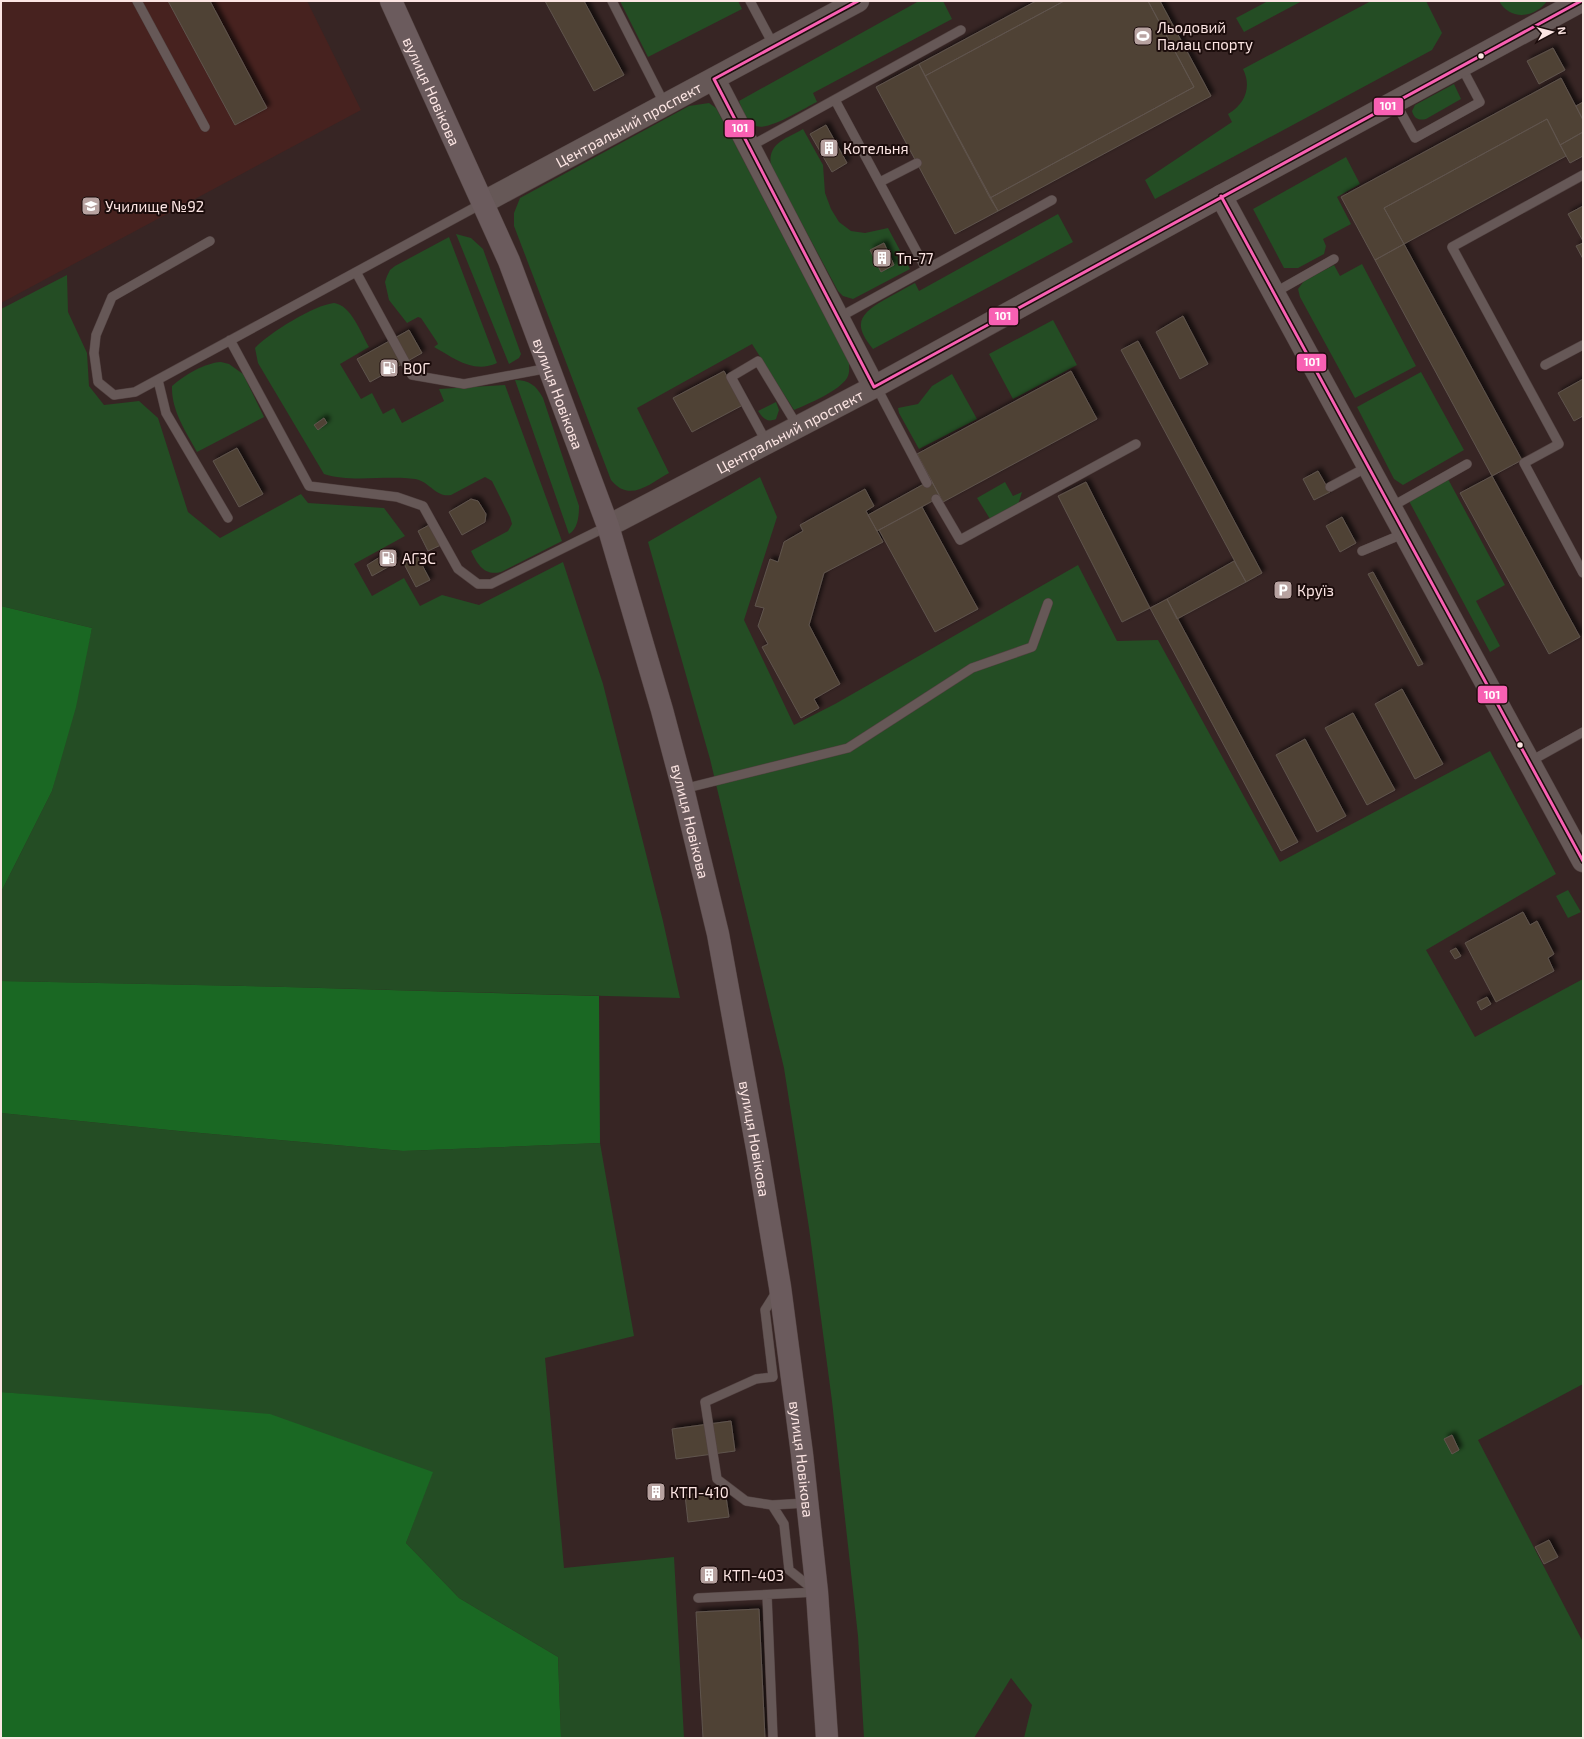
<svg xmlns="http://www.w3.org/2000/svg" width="1584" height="1739" font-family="'Exo 2',sans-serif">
	<defs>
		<filter id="shadow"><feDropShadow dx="3.5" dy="-3.5" stdDeviation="2" flood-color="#0009"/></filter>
	</defs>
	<rect width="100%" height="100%" fill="#372524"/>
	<path fill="#47221f" d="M1 1H307L361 110 1 303Z"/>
	<path fill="#244d24" d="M620 1H738L742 9 648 57Z
		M919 1H943L952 19 813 93 817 102C804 108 769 131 756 126 747 123 742 109 739 101Z
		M1268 1H1302L1244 32 1236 18Z
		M1371 1H1426L1442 33 1432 50 1155 199 1145 180 1232 122 1228 114C1245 104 1252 87 1243 69Z
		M1499 1H1547C1535 18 1510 21 1499 1Z
		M1454 84 1461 99 1426 119C1418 121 1414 118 1412 111L1415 105Z
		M709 103 716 108 723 121 849 363C849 368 850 373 847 378 839 391 808 404 794 410L752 344 637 408 669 473C649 484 630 503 611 480L514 226V213L520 198 689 106Z
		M803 129 823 165 825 193 831 209 839 222 851 231 865 233 888 228 910 269 853 299 843 296 838 291 771 166C767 143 786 139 803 129Z
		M1346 157 1360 184 1337 197 1351 224 1323 239 1326 246 1324 254 1298 268H1284L1253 209Z
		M1058 214 1073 242 873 349C852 324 860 314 884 300 895 294 905 288 915 283L919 291Z
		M456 234 471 238 483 249 521 354 519 358 509 364Z
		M449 237 497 363C473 374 454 358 434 347L438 344 437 342 421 318 418 317 407 323 389 300 385 282 387 276 390 270 395 266Z
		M1362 264 1416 366 1355 398 1300 297 1298 289 1304 281 1334 265 1340 276Z
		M67 275 68 312 87 353 89 386 104 405 139 401 158 418 188 512 220 538 301 494 308 503 384 508 405 536 354 564 372 596 404 578 420 606 442 595 479 605 563 562 603 684 663 921 680 998 286 987 1 981V892L52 791 92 628 1 606V309Z
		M334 303C351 305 361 333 369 347L340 364 361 399 372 393 383 414 394 408 402 423 444 401 439 389 505 385 562 541 501 572C484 576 478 565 471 551L508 531 512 524 510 517 492 481 485 477 451 495C436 498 429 481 415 479 386 475 351 483 324 474L258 363 255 348C269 333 314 305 334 303Z
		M1053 320 1077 365 1013 399 989 354Z
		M221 362 229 364 243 374 264 417 197 452C186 432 171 410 172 386 185 375 204 363 221 362Z
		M1421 372 1464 450 1403 485 1394 479 1357 407Z
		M952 374 977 419 919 449 899 413 898 408 918 404 932 386Z
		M515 380C529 380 536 385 543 398L579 506C579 516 578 529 569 534Z
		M776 402 779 410 776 419C767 423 763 418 758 411Z
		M760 477 777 517 744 620 794 725 835 704 1078 565 1117 641 1158 640 1280 862 1490 751 1556 874 1426 950 1475 1037 1583 979V1384L1478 1440 1583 1642V1738H1024L1032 1705 1011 1678 974 1738H864L858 1636 832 1401 809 1228 784 1068 710 759 648 542Z
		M1448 479 1505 585 1476 601 1500 646 1490 652 1409 501Z
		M1005 482 1013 496 1022 492 1018 505 990 519 977 498Z
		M1568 890 1581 912 1568 918 1556 896Z
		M1 1113 179 1131 403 1151 600 1143 634 1336 545 1358 564 1568 674 1557 684 1738H561L558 1657 459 1598 406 1543 432 1472 22 1394 1 1392Z"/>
	<path fill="#1a6823" d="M1 606 92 628 76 707 52 791 1 892Z
		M1 981 286 987 599 996 600 1143 403 1151 179 1131 1 1113Z
		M1 1392 270 1414 433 1472 406 1543 459 1598 558 1657 561 1738H1Z"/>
	<path fill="#504235" stroke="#5f544d" filter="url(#shadow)" d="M168 1H210L267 108 235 125Z
		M545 1H584L624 75 594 91Z
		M1036 1H1064L925 76 919 64Z
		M1064 1H1148L1194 87 990 198 925 76Z
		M1148 1H1160L1211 96 998 211 990 198 1194 87Z
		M1553 48 1565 70 1539 84 1527 61Z
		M919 64 998 211 955 234 876 87Z
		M1561 78 1583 120V132L1560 145 1547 119 1384 208 1404 244 1375 260 1341 197Z
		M1583 102V120L1576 106Z
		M1547 119 1566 156 1404 244 1384 208Z
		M826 125 847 163 832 172 810 134Z
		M1583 132V156L1570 163 1560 145Z
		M1583 206V241L1568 214Z
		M884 243 894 265 881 272 870 250Z
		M1583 243V259L1576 246Z
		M1404 244 1522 460 1492 476 1375 260Z
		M1183 316 1208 364 1180 379 1156 332Z
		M409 330 422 353 370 382 357 359Z
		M1138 341 1262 573 1246 582 1121 350Z
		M724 371 743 405 692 432 673 398Z
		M1071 371 1097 419 943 502 917 454Z
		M1583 379V416L1574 421 1558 393Z
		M324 418 327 423 318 430 314 425Z
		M237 448 263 494 239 507 213 461Z
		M1318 471 1330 492 1314 500 1303 479Z
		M1492 476 1580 637 1549 654 1460 493Z
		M931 480 940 497 877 531 868 515Z
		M1086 482 1150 608 1122 622 1058 496Z
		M865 489 874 506 866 511 883 542 824 573 809 625 840 684 814 699 819 708 801 718 762 647 768 644 758 626 764 608 755 606 770 559 778 562 784 542 803 531 800 525Z
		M471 499 478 501 486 514 485 522 462 535 449 512Z
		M922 507 978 609 935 632 879 530Z
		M1342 517 1356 543 1340 552 1326 526Z
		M431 524 441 545 428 551 418 531Z
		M388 552H394L397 558 395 563 372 576 367 565Z
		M418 557 430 580 416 587 404 564Z
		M1234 561 1246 582 1177 619 1167 599Z
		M1373 572 1423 664 1418 666 1368 574Z
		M1167 599 1298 842 1281 851 1150 608Z
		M1402 689 1443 764 1415 779 1375 704Z
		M1353 713 1395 790 1367 805 1325 728Z
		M1305 739 1346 816 1317 832 1276 755Z
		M1523 912 1530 925 1537 921 1554 954 1548 958 1554 971 1496 1002 1465 943Z
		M1456 948 1461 956 1455 959 1450 951Z
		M1487 997 1491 1004 1481 1010 1477 1002Z
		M731 1421 735 1451 676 1459 672 1429Z
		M1452 1435 1459 1450 1452 1454 1444 1439Z
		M725 1490 729 1517 688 1522 685 1495Z
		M1549 1540 1558 1557 1544 1564 1535 1547Z
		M711 1570 712 1579 707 1580 706 1571Z
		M759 1609 765 1738H703L696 1612Z"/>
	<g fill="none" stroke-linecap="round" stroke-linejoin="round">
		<g stroke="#524241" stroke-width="10">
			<path id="service" d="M137 1 205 127
				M612 1 665 105
				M750 1 774 46
				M835 100 926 269
				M1395 102 1415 138 1480 102 1461 66
				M749 147 961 30
				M1583 175 1452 247 1559 444 1524 463 1583 573
				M880 182 917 163
				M210 241 112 297 96 335 94 353 98 382 114 395 135 392 483 203
				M356 272 412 375 464 384 549 368
				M1274 293 1334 259
				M838 318 1052 200
				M230 340 309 486 397 497 423 506 458 569 478 584H491L608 526
				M1545 365 1583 345
				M158 380 166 413 228 518
				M876 386 927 483
				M767 443 731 377 758 361 798 427
				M1330 487 1369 466
				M936 499 960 540 1136 444
				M1391 507 1467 464
				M1362 551 1405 533
				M1529 762 1583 732
				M683 789 848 748 972 668 1032 647 1048 603
				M777 1291 765 1310 773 1377 756 1379 705 1402 717 1479 746 1501 772 1505 807 1503
				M772 1505 784 1524 789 1570 814 1590
				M767 1595 773 1738
				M698 1598 817 1592"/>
		</g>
		<g stroke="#524241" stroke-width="23">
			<g id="tertiary">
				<path d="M714 79 874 387"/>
				<path d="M1221 196 1583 861"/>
				<path id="s1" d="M484 202 858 1"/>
				<path id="s2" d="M608 526 876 386 1221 196 1581 1"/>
			</g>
		</g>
		<g stroke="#524241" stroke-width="23">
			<g id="secondary">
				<path id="s3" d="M391 1 509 261 608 526 662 710 683 789 718 934 758 1154 780 1287 802 1454 817 1592 827 1738"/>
			</g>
		</g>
		<use href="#service" stroke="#665857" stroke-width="9"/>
		<use href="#tertiary" stroke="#665857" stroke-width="22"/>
		<use href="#secondary" stroke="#6b5b5d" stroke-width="22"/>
		<g stroke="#1c0d0c" stroke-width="6">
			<path id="bus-1" d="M858 1 714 79 874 387 1581 1
				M1221 196 1583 861"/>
		</g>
		<use href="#bus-1" stroke="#f860b3" stroke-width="3"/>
	</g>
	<defs>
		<g id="stadium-square" transform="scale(1)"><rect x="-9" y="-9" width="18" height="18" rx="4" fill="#b7a2a0" stroke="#1c0d0c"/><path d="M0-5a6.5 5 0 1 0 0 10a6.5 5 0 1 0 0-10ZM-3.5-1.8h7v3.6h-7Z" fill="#fff"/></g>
		<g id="building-square" transform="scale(1)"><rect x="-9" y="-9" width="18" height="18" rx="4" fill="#b7a2a0" stroke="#1c0d0c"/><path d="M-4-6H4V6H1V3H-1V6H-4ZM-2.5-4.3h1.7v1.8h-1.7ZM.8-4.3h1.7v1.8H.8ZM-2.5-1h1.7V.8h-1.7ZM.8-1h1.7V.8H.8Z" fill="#fff"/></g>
		<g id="university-square" transform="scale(1)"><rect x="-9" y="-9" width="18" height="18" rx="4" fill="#b7a2a0" stroke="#1c0d0c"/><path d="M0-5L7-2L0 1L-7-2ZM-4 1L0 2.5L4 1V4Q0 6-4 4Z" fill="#fff"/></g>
		<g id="fuel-square" transform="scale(1)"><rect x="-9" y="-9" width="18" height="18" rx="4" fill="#b7a2a0" stroke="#1c0d0c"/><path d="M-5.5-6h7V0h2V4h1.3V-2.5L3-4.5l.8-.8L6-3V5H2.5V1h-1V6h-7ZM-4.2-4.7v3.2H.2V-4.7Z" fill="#fff"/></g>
		<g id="parking-square" transform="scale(1)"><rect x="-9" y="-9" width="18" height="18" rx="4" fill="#b7a2a0" stroke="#1c0d0c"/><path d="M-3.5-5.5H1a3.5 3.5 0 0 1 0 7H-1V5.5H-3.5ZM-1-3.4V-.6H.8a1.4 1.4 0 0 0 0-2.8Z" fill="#fff"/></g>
	</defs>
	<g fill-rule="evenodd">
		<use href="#stadium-square" x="1143" y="36"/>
		<use href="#building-square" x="829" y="148"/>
		<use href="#university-square" x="91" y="206"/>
		<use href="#building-square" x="882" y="258"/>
		<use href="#fuel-square" x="389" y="368"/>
		<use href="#fuel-square" x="388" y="558"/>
		<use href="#parking-square" x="1283" y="590"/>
		<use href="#building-square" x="656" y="1492"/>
		<use href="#building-square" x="709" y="1575"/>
	</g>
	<g fill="#fce5e3" stroke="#1c0d0c" stroke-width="1.5">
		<circle cx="1481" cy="56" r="3.5"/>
		<circle cx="1520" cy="745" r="3.5"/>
	</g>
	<g text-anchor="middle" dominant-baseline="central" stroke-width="4" stroke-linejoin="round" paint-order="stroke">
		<g font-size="15" fill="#fce5e3" stroke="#1c0d0c" text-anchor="start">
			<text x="1157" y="27">Льодовий<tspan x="1157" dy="17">Палац спорту</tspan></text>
			<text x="843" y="148">Котельня</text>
			<text x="105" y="206">Училище №92</text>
			<text x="896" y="258">Тп-77</text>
			<text x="403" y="368">ВОГ</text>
			<text x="402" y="558">АГЗС</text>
			<text x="1297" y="590">Круїз</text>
			<text x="670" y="1492">КТП-410</text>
			<text x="723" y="1575">КТП-403</text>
		</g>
		<g font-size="15" fill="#fce5e3" stroke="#1c0d0c">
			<text stroke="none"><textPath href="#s3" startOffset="99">вулиця Новікова</textPath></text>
			<text stroke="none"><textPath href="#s1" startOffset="164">Центральний проспект</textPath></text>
			<text stroke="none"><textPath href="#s3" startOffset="427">вулиця Новікова</textPath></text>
			<text stroke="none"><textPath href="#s2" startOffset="205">Центральний проспект</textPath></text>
			<text stroke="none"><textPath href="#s3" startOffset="875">вулиця Новікова</textPath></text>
			<text stroke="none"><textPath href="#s3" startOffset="1199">вулиця Новікова</textPath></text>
			<text stroke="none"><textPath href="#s3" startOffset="1523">вулиця Новікова</textPath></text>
		</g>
	</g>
	<g stroke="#1c0d0c" stroke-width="1.5">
		<rect x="1373" y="97" width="31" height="19" rx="4" fill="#f860b3"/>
		<rect x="724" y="119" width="31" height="19" rx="4" fill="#f860b3"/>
		<rect x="988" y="307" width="31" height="19" rx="4" fill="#f860b3"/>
		<rect x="1296" y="353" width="31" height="19" rx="4" fill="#f860b3"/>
		<rect x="1477" y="685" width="31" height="19" rx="4" fill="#f860b3"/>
	</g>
	<g font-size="11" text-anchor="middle" font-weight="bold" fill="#fff">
		<text x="1388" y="110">101</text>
		<text x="740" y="132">101</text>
		<text x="1003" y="320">101</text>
		<text x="1312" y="366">101</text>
		<text x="1492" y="699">101</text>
	</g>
	<rect width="1584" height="1739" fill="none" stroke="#fce5e3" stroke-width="4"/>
	<g transform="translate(1552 32) rotate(83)" stroke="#1c0d0c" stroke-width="3" paint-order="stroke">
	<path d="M0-3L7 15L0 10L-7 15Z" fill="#fce5e3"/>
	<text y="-6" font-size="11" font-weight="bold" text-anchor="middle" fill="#fce5e3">N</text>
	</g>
</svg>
